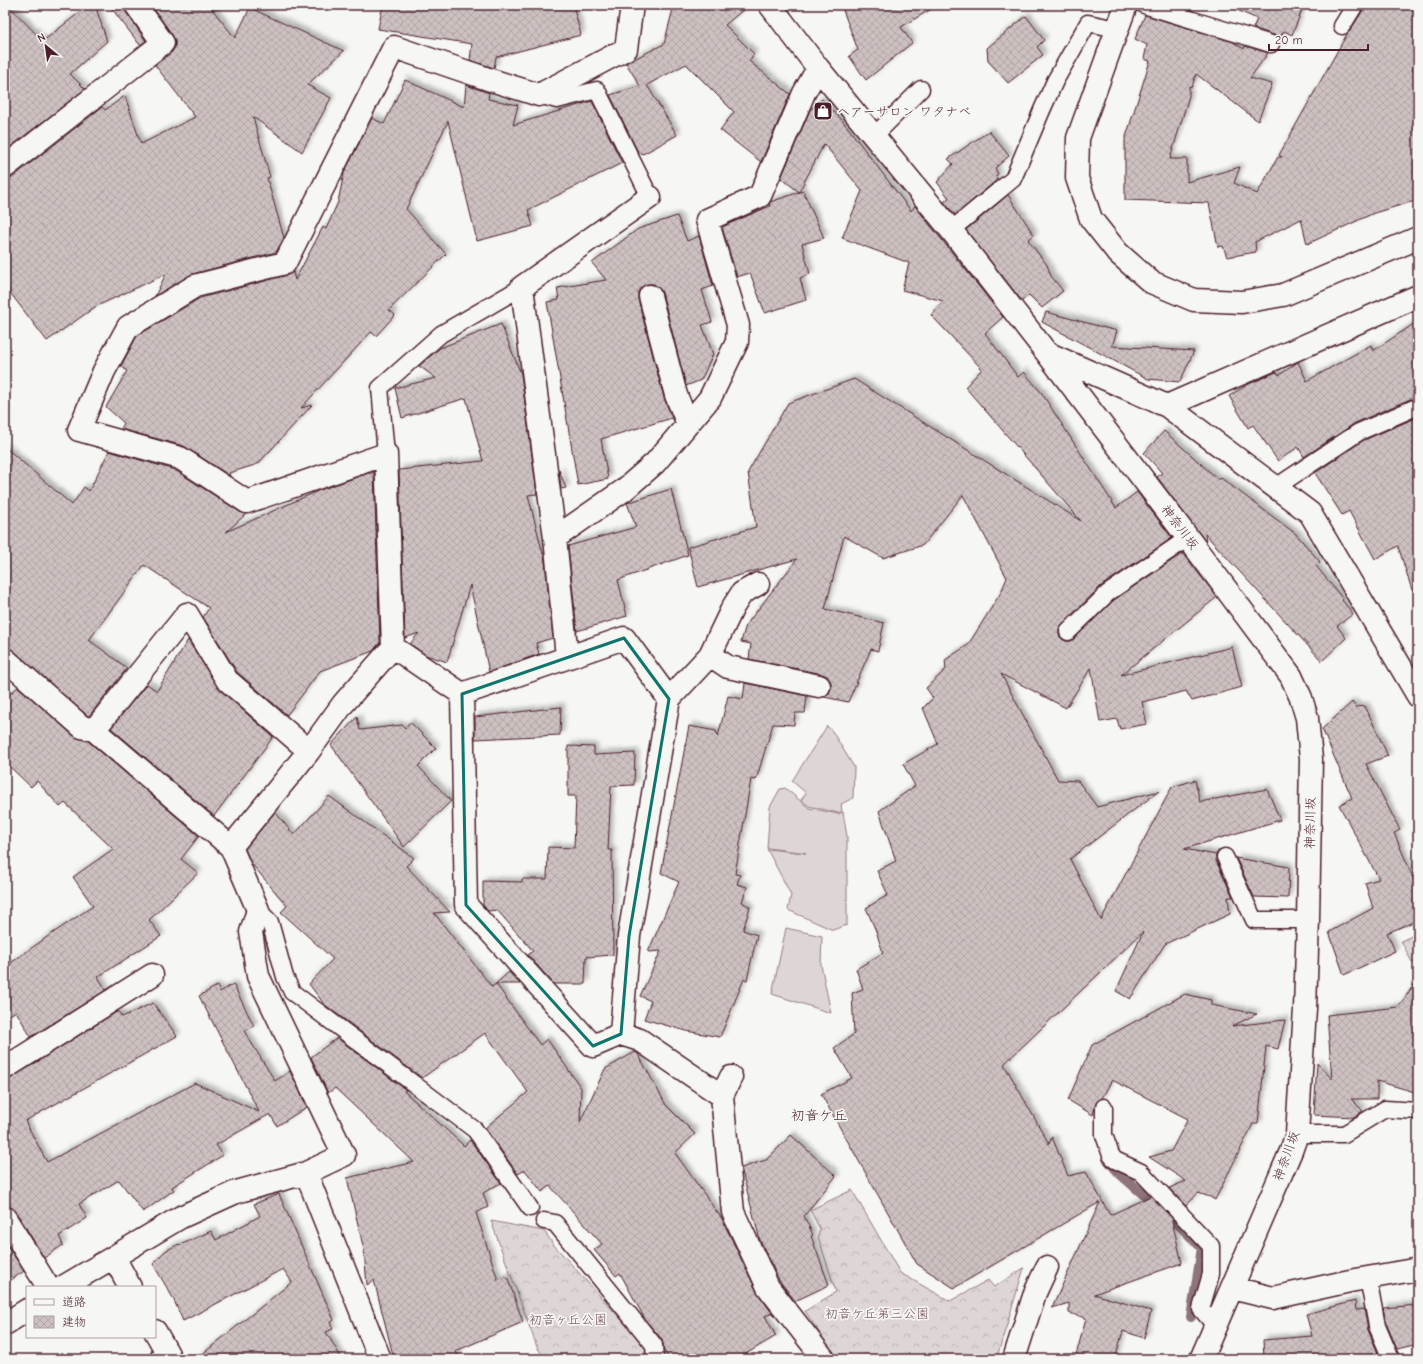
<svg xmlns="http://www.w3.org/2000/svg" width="1423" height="1364" font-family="'Comic Neue','Klee One',sans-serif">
	<defs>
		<pattern id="forest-crowns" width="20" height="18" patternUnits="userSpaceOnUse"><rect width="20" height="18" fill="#ddd6d5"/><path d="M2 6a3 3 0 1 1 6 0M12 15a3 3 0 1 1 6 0" fill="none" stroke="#bfb7b7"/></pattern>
		<pattern id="building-cross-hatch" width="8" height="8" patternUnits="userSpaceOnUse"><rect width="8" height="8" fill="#ccc1c0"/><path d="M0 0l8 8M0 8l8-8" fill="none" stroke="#b1a5a5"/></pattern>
		<filter id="shadow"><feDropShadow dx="3.5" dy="-3.5" stdDeviation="2" flood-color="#0004"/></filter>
	</defs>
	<rect width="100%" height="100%" fill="#f6f6f2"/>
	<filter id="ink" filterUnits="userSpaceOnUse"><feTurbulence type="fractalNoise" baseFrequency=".025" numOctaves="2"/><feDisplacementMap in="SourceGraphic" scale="8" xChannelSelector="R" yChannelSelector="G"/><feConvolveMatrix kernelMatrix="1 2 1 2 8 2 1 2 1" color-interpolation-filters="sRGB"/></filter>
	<g filter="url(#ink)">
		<path fill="#ddd6d5" stroke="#947a80" d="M827 726 832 731 854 767 853 798 841 804 842 811 838 813 809 806 801 800 806 793 792 781Z
			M785 788 809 808 838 814 843 812 847 837V925L833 930 788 910 791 895 767 849 806 853 767 848 770 807 780 789Z
			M786 928 822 936 821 965 831 1013 772 994Z"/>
		<path fill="url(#forest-crowns)" stroke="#947a80" d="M1418 933V965L1412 962 1401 941Z
			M852 1190 900 1273 950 1301 988 1280 994 1287 1024 1268 997 1357 1003 1359H837L805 1311 836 1292 818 1237 820 1229 810 1210Z
			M491 1221 544 1231 553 1244 646 1347 647 1359H545L537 1347Z"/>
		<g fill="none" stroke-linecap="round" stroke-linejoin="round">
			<path stroke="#8e747a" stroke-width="10" d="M1107 1159 1120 1174 1144 1195 1162 1208 1202 1248 1191 1317"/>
		</g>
		<path fill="url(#building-cross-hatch)" stroke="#4a1f2b" filter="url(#shadow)" d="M5 5H8L43 41 89 5H95L107 41 70 74 85 89 5 151Z
			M109 5H124L126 12 146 41 140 45Z
			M151 5H209L235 38 250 8 344 51 307 85 331 98 302 152 253 117 270 177 267 178 284 238 276 252 192 274 155 296 166 274 95 307 47 341 5 286V179L13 177 102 107 105 110 125 96 141 144 195 117 155 65 171 53 175 47V42L173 36Z
			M383 5H573L581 35 496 57 494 68 470 60 472 44 378 29Z
			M674 5H749L725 25 754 54 749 61 790 94 761 162 720 130 734 112 686 64 647 85 677 135 643 154 642 153 639 154 610 95 640 86 626 63 664 44Z
			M841 5H938L901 27 912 43 866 80 849 56 858 50Z
			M1226 5H1304L1292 35 1284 31 1279 39 1274 35 1253 28 1257 19Z
			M1364 5H1418V60L1412 69 1418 80V200L1374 213 1307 244 1301 219 1255 242 1256 252 1227 257 1223 246 1218 247 1209 203 1125 200V140L1150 61 1144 59 1147 45 1135 39 1145 15 1233 42 1244 49 1245 46 1268 53 1250 78 1272 84 1258 121 1196 74 1192 87 1189 86V96L1170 159H1187V182L1240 167 1234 183 1257 194 1278 157H1282L1279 155 1347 34 1350 31 1363 10Z
			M1026 16 1044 40 1037 47 1043 55 1008 83 988 61 987 48Z
			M405 80 464 107 466 85 489 93 488 99 518 105 513 125 592 101 622 163 528 210 533 226 477 241 448 121 406 209 446 254 389 310 395 315 376 336 371 332 301 408 312 405 258 464 229 473 230 476 184 446 121 429 124 423 106 407 127 371 121 366 137 336 200 298 288 275 293 272 295 280 323 227 326 229 338 202 344 173 372 118 384 124Z
			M822 99 842 120 911 211 915 206 1003 317 985 333 1018 377 1024 372 1041 392 1116 508 1137 492 1172 538 1101 586 1061 625 1059 630V635L1061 638 1066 641H1071L1074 639 1114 600 1183 553 1217 597 1121 675 1232 647 1242 687 1192 701 1186 691 1142 702 1147 724 1120 729 1117 719 1100 722 1091 668 1066 708 1001 674 1058 780 1078 781 1097 807 1159 791 1070 859 1101 920 1172 787 1195 780 1200 802 1267 789 1280 820 1184 849 1216 855V861L1233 897H1228L1230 914 1165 944 1130 999 1116 991 1143 932 1004 1064 1049 1144 1052 1137 1068 1176 1086 1172 1110 1215 1151 1196 1173 1219 1172 1221 1182 1263 1094 1294 1151 1311 1144 1338 1123 1331 1115 1359H1075L1086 1318 1069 1313V1303L1052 1308 1100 1202 954 1288 917 1264 821 1094 852 1078 834 1048 854 1034 852 993 863 989 856 969 883 953 876 931 866 908 888 895 877 871 896 861 879 811 915 786 903 764 938 744 923 708 933 698 926 688 946 669 945 660 968 645 1000 594 1007 578 963 495 923 545 883 558 844 536 825 609 884 623 878 651 871 649 848 702 824 697 829 694 831 688V682L827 676 822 674 749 659 751 644 741 642 746 625 797 559 698 587 688 547 756 527 748 472 788 403 854 379 1081 521 965 387 982 369 931 315 943 301 902 290 909 263 842 238 862 191 824 144 799 192 781 178 810 110Z
			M989 131 1009 156 995 168 998 174 995 176 998 179 955 215 944 202 949 198 937 182 953 164 948 159Z
			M803 191 824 238 802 244 810 274 800 278 806 300 765 313 750 273 737 277 722 227 770 206 769 203 770 202Z
			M1008 195 1034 235 1028 240 1047 265 1051 276 1063 291 1042 308 1029 295 1022 301 966 230Z
			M677 216 687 241 699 236 713 286 702 290 712 322 702 325 713 354 701 380 686 386 662 292 659 288 654 284H647L642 287 638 292V299L664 398 672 418 601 439 608 479 578 485 547 302 559 300 557 288 606 280 592 263 638 229Z
			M1046 312 1117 331 1112 346 1194 351 1180 382 1148 379 1042 322Z
			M1418 321V400L1410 399 1355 423 1304 457 1298 447 1278 461 1253 425 1248 428 1229 396 1247 385 1276 372 1279 375 1298 362 1307 381 1371 345 1373 351Z
			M501 324 521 374 537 494 528 495 543 554 544 553 553 638 536 643 539 654 489 672 470 585 447 662 426 655 410 644 419 633 405 638 399 470 483 461 466 398 402 418 395 388 436 378 419 366 440 348Z
			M1418 417V590H1412L1398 546 1375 559 1349 511 1342 515 1315 473 1364 440Z
			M1164 431 1219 480 1221 478 1296 534 1320 562 1316 566 1343 599 1342 600 1353 614 1337 626 1346 638 1322 661 1205 534 1206 542 1157 477 1162 473 1144 453Z
			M5 447 72 505 84 487 89 491 109 451 175 470 240 512 246 514 226 532 320 490 369 473H374L380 642 373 651 320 671 287 715 237 672 203 617 209 608 144 565 89 640 127 668 89 716H88L13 650 5 647Z
			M559 470 566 488 561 489Z
			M671 489 688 555 618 580 627 616 577 631 568 546 636 527 627 503Z
			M188 640 219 689 273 737 214 816 111 728 147 684 157 691Z
			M745 683 807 696 805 713H795L794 725 773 724 756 780 751 779 735 874 740 875 737 884 747 887 742 902 750 907 743 930 757 935 747 980 744 979 720 1037 686 1031 644 1019 651 1001 640 996 661 951 648 952 679 882 661 873 689 726 716 731 718 737 728 696 743 699Z
			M18 687 74 736 88 741 199 836 181 859 198 873 149 920 161 936 98 977 106 990 31 1037 16 1011 5 1018V967L47 937 93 906 73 877 113 849 65 803 60 807 37 781 31 787 5 762V698Z
			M1352 702 1356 707 1365 706 1388 756 1366 764 1400 830 1394 833 1418 889V920L1387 933 1395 951 1344 975 1329 932 1373 908 1365 883 1379 879 1339 805 1352 798 1322 729Z
			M561 707 560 735 475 739V717Z
			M357 717 360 730 402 725 405 728 410 722 436 748 418 766 451 801 404 847 331 745Z
			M568 746 594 747V755L635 753 634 785 611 786 608 850H612L613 955 586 957 585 984H554L528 955 533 951 497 910 488 911 483 905V881L522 882V879H547L548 847 574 848 576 796H568Z
			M329 796 414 858 406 866 450 912 434 913 492 987 509 972 520 984H496L540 1045 547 1039 581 1088 580 1122 605 1069 635 1052 638 1054 666 1105 695 1134 675 1153 722 1219 757 1292 772 1313 765 1316 776 1336 737 1359H668L664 1350 662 1339 646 1321 620 1273 616 1276 594 1250 602 1244 550 1186 542 1192 525 1170 518 1174 485 1128 528 1092 485 1033 422 1078 324 1004 309 984 333 959 281 912 287 906 251 863 245 849 275 812 294 835Z
			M1236 858 1289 867 1288 898 1254 897Z
			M1418 979V1093L1377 1081V1099H1351L1363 1111 1354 1117 1314 1115 1317 1063 1332 1079 1327 1015 1398 1007Z
			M233 984 254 1026 244 1031 275 1081 290 1071 307 1107 277 1126 270 1114 216 1145 223 1155 172 1187 174 1190 143 1212 119 1180 79 1204 87 1218 59 1236 63 1245 44 1258 16 1211 11 1207 5 1206V1082L118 1011 122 1017 153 1003 177 1036 25 1121 47 1162 195 1083 259 1112 199 996 217 986 220 992Z
			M1185 994 1211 1000V1005L1257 1014 1232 1026 1285 1020 1278 1049 1266 1046 1258 1124H1253L1215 1200 1210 1197 1198 1193 1186 1206 1169 1188 1186 1181 1149 1157 1171 1151 1188 1119 1112 1080 1102 1098 1096 1103 1093 1115 1068 1100 1092 1045Z
			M337 1038 406 1090 404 1091 464 1146 470 1140 501 1183 483 1193 488 1207 476 1213 498 1280 507 1276 523 1322 456 1351 459 1359H394L374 1280 367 1285 364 1250 347 1178 414 1162 335 1088 328 1093 311 1057Z
			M791 1135 836 1176 804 1216 813 1235 811 1236 829 1285 795 1301 779 1280 760 1240 741 1168 766 1160Z
			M279 1194 334 1320 330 1323 333 1329 326 1332 342 1359H196L292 1282 283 1269 183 1321 173 1298 153 1264 165 1251 179 1244 180 1245 211 1231 216 1240 260 1216 254 1204Z
			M5 1242 24 1271 5 1284Z
			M1355 1301 1356 1310 1364 1309 1368 1330 1378 1353 1347 1359H1264L1263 1340 1312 1336 1306 1314Z
			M1418 1305V1344L1397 1349 1386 1323 1383 1308Z"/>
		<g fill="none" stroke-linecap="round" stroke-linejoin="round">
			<g stroke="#4a1f2b" stroke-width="19">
				<path id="service" d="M1144 5 1271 44
					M1342 26 1355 5
					M539 95 557 100 597 90 650 197
					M874 136 921 89
					M951 230 1013 179 1042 110 1055 81 1088 23 1117 29
					M386 454 380 388 441 334 522 287
					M1276 487 1359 432 1414 408
					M1068 632 1108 593 1188 538
					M1225 857 1254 920H1308
					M258 910 270 922 285 977 292 992 475 1130 530 1208
					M1104 1107V1135L1111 1155 1115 1160 1141 1172 1211 1246V1274L1201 1309 1216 1327
					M1297 1134H1344L1385 1109 1418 1111
					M544 1221 555 1223 654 1345 655 1359
					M1368 1278 1377 1326 1391 1359"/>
			</g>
			<g stroke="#4a1f2b" stroke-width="25">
				<path id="minor" d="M770 5 818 68 951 230 1046 352 1188 538 1291 676 1301 698 1307 718 1311 759 1308 920 1305 1009 1297 1134 1291 1151 1201 1359
					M5 167 163 43 136 5
					M650 296 676 395 688 424
					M1047 353 1167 406 1310 513 1418 696
					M1167 406 1418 296
					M555 538 624 490 655 463 710 398 737 342 738 325 707 220 760 196 804 93 818 68
					M393 647 386 454 247 502 180 458 79 430 104 371 128 327 195 286 285 263 394 47 491 80 539 95 626 49 632 5
					M710 655 728 667 819 686
					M567 657 555 538 522 287 650 197
					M5 659 82 727 94 730 231 847 258 910 251 932 258 976 344 1155 306 1173
					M462 694 624 638 669 699 629 936 621 1034 640 1040 722 1096 733 1212 768 1287 824 1359
					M669 699 710 655 733 607 742 593 758 584
					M94 730 187 614 227 680 309 751
					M231 847 309 751 343 704 393 647 462 694 466 905 593 1046 621 1034
					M5 1068 152 975
					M722 1096 731 1077
					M5 1218 48 1287
					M114 1257 130 1287
					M63 1287 181 1217 236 1192 306 1173 380 1359
					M1232 1288 1273 1298 1350 1281 1413 1270 1418 1272
					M5 1324 27 1310
					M155 1331 168 1354 161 1359
					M1014 1359 1035 1293 1047 1267"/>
			</g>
			<g stroke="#4a1f2b" stroke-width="25">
				<path id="tertiary" d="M1126 5 1078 138 1077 178 1091 219 1118 253 1151 282 1194 300 1242 302 1283 295 1418 238"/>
			</g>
			<use href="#service" stroke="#f6f6f2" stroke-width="16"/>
			<use href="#minor" stroke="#f6f6f2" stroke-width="22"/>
			<use href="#tertiary" stroke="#f6f6f2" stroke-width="22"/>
		</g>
	</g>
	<path fill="none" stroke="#0f766e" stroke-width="3" stroke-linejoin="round" d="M624 638 669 699 629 936 621 1034 593 1046 466 905 462 694Z"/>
	<defs>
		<g id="shop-square" transform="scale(1)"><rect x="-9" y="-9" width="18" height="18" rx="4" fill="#4a1f2b" stroke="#f6f6f2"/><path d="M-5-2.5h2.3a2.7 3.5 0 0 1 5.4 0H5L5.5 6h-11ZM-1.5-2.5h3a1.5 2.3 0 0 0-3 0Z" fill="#fff"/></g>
	</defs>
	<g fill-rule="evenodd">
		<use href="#shop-square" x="823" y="111"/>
	</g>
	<g text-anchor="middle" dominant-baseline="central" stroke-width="3.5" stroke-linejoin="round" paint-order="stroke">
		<g font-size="13" fill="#4a1f2b" stroke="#f6f6f2" text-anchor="start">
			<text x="837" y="111">ヘアーサロン ワタナベ</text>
		</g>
		<g font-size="13" fill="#4a1f2b" stroke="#f6f6f2">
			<text transform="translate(1180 527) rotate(53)">神奈川坂</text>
			<text transform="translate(1310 823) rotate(-89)">神奈川坂</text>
			<text transform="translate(1286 1156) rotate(-70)">神奈川坂</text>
		</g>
		<g font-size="13" fill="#6f4d56" stroke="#f6f6f2">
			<text x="877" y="1313">初音ケ丘第三公園</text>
			<text x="568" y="1319">初音ヶ丘公園</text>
		</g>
		<g font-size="14" fill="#4a1f2b" stroke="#f6f6f2">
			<text x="819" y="1115">初音ケ丘</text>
		</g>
	</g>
	<rect width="1423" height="1364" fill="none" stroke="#f6f6f2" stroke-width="20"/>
	<rect x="10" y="10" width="1403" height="1344" fill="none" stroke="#4a1f2b" stroke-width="1.5" filter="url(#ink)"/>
	<rect x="26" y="1286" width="130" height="52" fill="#f6f6f2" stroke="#b1a0a2"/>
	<rect x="34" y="1299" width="20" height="6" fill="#f6f6f2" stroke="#b1a0a2"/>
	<text x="62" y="1306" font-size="12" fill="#4a1f2b">道路</text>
	<rect x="34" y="1316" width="20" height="12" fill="url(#building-cross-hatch)" stroke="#b1a0a2"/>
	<text x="62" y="1326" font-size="12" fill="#4a1f2b">建物</text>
	<g transform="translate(46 46) rotate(331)" stroke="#f6f6f2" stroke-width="3" paint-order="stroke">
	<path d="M0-3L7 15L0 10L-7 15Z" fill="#4a1f2b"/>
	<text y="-6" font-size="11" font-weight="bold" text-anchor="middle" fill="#4a1f2b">N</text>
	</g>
	<path d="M1269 44v6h99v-6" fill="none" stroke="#4a1f2b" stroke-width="2"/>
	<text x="1275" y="44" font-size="12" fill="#4a1f2b" stroke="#f6f6f2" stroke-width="3" paint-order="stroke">20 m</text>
</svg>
